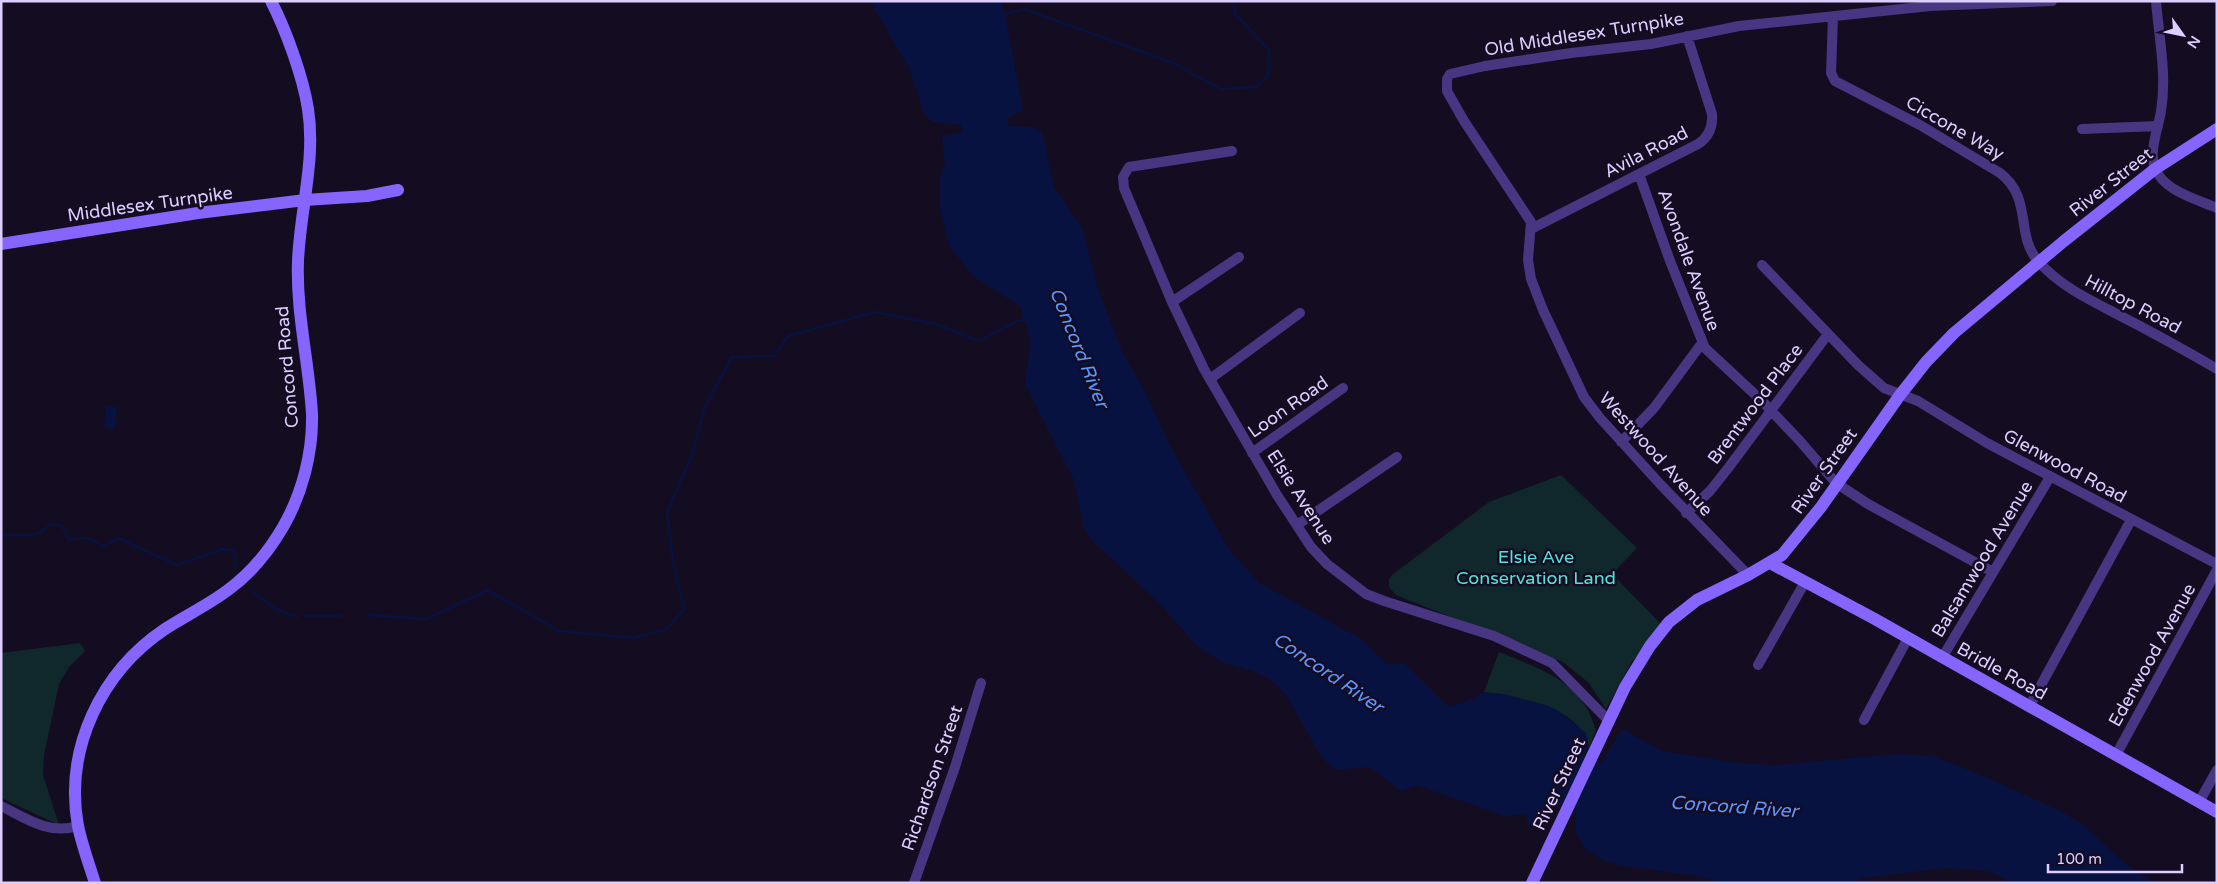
<svg xmlns="http://www.w3.org/2000/svg" width="2218" height="884" font-family="'Varela Round',sans-serif">
	<rect width="100%" height="100%" fill="#140d22"/>
	<path fill="#10282c" d="M1561 475 1637 548 1612 574 1662 625 1631 663 1606 709 1589 683 1563 662 1396 595 1389 587V579L1392 575 1489 502Z
		M80 643 85 651 69 667 59 684 44 755 43 775 59 825 1 798V653Z
		M1499 652C1542 670 1583 681 1596 731L1589 747C1579 704 1519 699 1484 692Z"/>
	<path fill="#081240" d="M870 1H1000L1004 9 1023 110 1007 118 1008 126 1032 127 1042 132 1054 187 1083 230 1096 283 1122 352 1146 393 1170 446 1229 549 1259 583 1361 639 1387 664H1405L1449 707 1466 702 1484 692 1504 694 1546 705 1557 710 1586 733 1589 747 1583 755 1602 762 1622 729 1662 751 1739 763 1775 765 1899 754 1932 756 1976 773 2059 810 2086 827 2125 864 2154 883H2013L1988 871 1945 868 1863 878 1852 883H1727L1697 876 1623 866 1605 861 1587 850 1576 833V811L1552 805 1545 822 1528 826 1526 814 1505 816 1417 785 1401 791 1369 767 1335 770 1321 756 1284 692 1271 680 1253 671 1222 662 1199 648 1159 603 1095 543 1084 529 1074 480 1025 384 1030 344 1027 325 1023 318 1021 307 974 277 949 246 940 208V179L945 163 942 136 963 132 961 125 933 122 924 114 910 70Z
		M106 406 117 407 115 427 113 429 104 427Z"/>
	<g fill="none" stroke-linecap="round" stroke-linejoin="round">
		<path stroke="#081240" stroke-width="2.5" d="M1002 15 1024 9 1173 63 1221 89 1256 87 1269 74V50L1236 15 1233 1
			M1 536C21 531 34 543 50 524L61 525 69 539 88 538 104 546 118 538 177 565 223 549 234 551 235 568
			M254 593 276 609 297 617
			M368 615 427 619 488 590 559 631 634 638 667 629 684 609 673 561 667 512 691 458 705 407 732 357 774 356 788 336 875 312 936 324 979 341 1019 320H1026
			M306 616H341"/>
		<path stroke="#483682" stroke-width="10" d="M2156 1C2159 38 2167 75 2161 111 2158 131 2146 156 2158 174 2169 192 2198 200 2217 208
			M1833 17 1831 73 1835 81 1920 125 2000 173C2033 198 2015 235 2038 261 2059 285 2086 298 2113 312 2148 330 2183 349 2217 369
			M2082 129 2158 126
			M1232 151 1129 167 1123 177 1124 188 1172 302 1204 369 1277 495 1311 547 1327 564 1366 594 1384 601 1494 636 1552 663 1609 721
			M1639 174 1670 261 1705 348 1761 400 1799 440 1836 483 1868 504 1993 572
			M1531 229 1698 144C1709 137 1713 127 1712 114L1687 36
			M1762 265 1858 365 1884 388 1918 401 1987 443 2217 564
			M1172 302 1239 257
			M1210 379 1300 313
			M1621 442 1654 408 1702 343
			M1252 453 1343 388
			M1686 513 1710 491 1729 467 1828 334
			M1297 525 1397 457
			M1748 575 1661 485 1600 418 1584 397 1543 310 1531 279 1528 260 1531 222 1464 121 1447 91V79L1450 74 1485 66 1571 53 1651 44 1739 26 1930 6 2052 1
			M1942 658 2050 477
			M1758 665 1805 582
			M2029 707 2131 520
			M1864 720 1908 638
			M2116 755 2217 570
			M2199 802 2217 770
			M1 806C27 819 49 835 78 826
			M914 883 955 767 981 683"/>
		<path stroke="#8665ff" stroke-width="12" d="M1 244 198 213 305 200 367 196 398 190
			M1770 563 1873 618 2217 812
			M95 883C89 864 82 845 78 826 64 749 101 672 165 629 185 616 208 605 228 590 250 574 269 551 283 527 302 494 313 453 312 414 309 362 296 313 298 261 300 210 316 160 308 109 303 77 286 30 271 1
			M1532 883 1625 687 1650 646 1669 622 1697 600 1748 575 1782 555 1821 507 1900 395 1926 362 1954 333 2064 241 2155 169 2217 129"/>
	</g>
	<g text-anchor="middle" dominant-baseline="central" stroke-width="5" stroke-linejoin="round" paint-order="stroke">
		<g font-size="18" fill="#ddceff" stroke="#140d22">
			<text transform="translate(1584 34) rotate(-9)">Old Middlesex Turnpike</text>
			<text transform="translate(1955 128) rotate(30)">Ciccone Way</text>
			<text transform="translate(1646 152) rotate(-27)">Avila Road</text>
			<text transform="translate(2111 182) rotate(-38)">River Street</text>
			<text transform="translate(150 204) rotate(-8)">Middlesex Turnpike</text>
			<text transform="translate(1689 260) rotate(70)">Avondale Avenue</text>
			<text transform="translate(2133 304) rotate(28)">Hilltop Road</text>
			<text transform="translate(287 367) rotate(-95)">Concord Road</text>
			<text transform="translate(1755 404) rotate(-53)">Brentwood Place</text>
			<text transform="translate(1288 407) rotate(-35)">Loon Road</text>
			<text transform="translate(1656 454) rotate(48)">Westwood Avenue</text>
			<text transform="translate(2065 466) rotate(28)">Glenwood Road</text>
			<text transform="translate(1824 471) rotate(-55)">River Street</text>
			<text transform="translate(1301 497) rotate(57)">Elsie Avenue</text>
			<text transform="translate(1982 559) rotate(-59)">Balsamwood Avenue</text>
			<text transform="translate(2152 655) rotate(-61)">Edenwood Avenue</text>
			<text transform="translate(2002 671) rotate(29)">Bridle Road</text>
			<text transform="translate(932 778) rotate(-71)">Richardson Street</text>
			<text transform="translate(1559 784) rotate(-65)">River Street</text>
		</g>
		<g font-size="18" fill="#57e2d9" stroke="#140d22">
			<text x="1536" y="557">Elsie Ave<tspan x="1536" dy="21">Conservation Land</tspan></text>
		</g>
		<g font-size="19" font-style="italic" fill="#5c95ff" stroke="#140d22">
			<text transform="translate(1079 348) rotate(68)">Concord River</text>
			<text transform="translate(1328 673) rotate(34)">Concord River</text>
			<text transform="translate(1734 807) rotate(4)">Concord River</text>
		</g>
	</g>
	<rect width="2218" height="884" fill="none" stroke="#ddceff" stroke-width="5"/>
	<g transform="translate(2183 35) rotate(123)" stroke="#140d22" stroke-width="4" paint-order="stroke">
	<path d="M0-4L9 19L0 12L-9 19Z" fill="#ddceff"/>
	<text y="-8" font-size="14" font-weight="bold" text-anchor="middle" fill="#ddceff">N</text>
	</g>
	<path d="M2048 864v8h134v-8" fill="none" stroke="#ddceff" stroke-width="2.5"/>
	<text x="2056" y="864" font-size="15" fill="#ddceff" stroke="#140d22" stroke-width="4" paint-order="stroke">100 m</text>
</svg>
